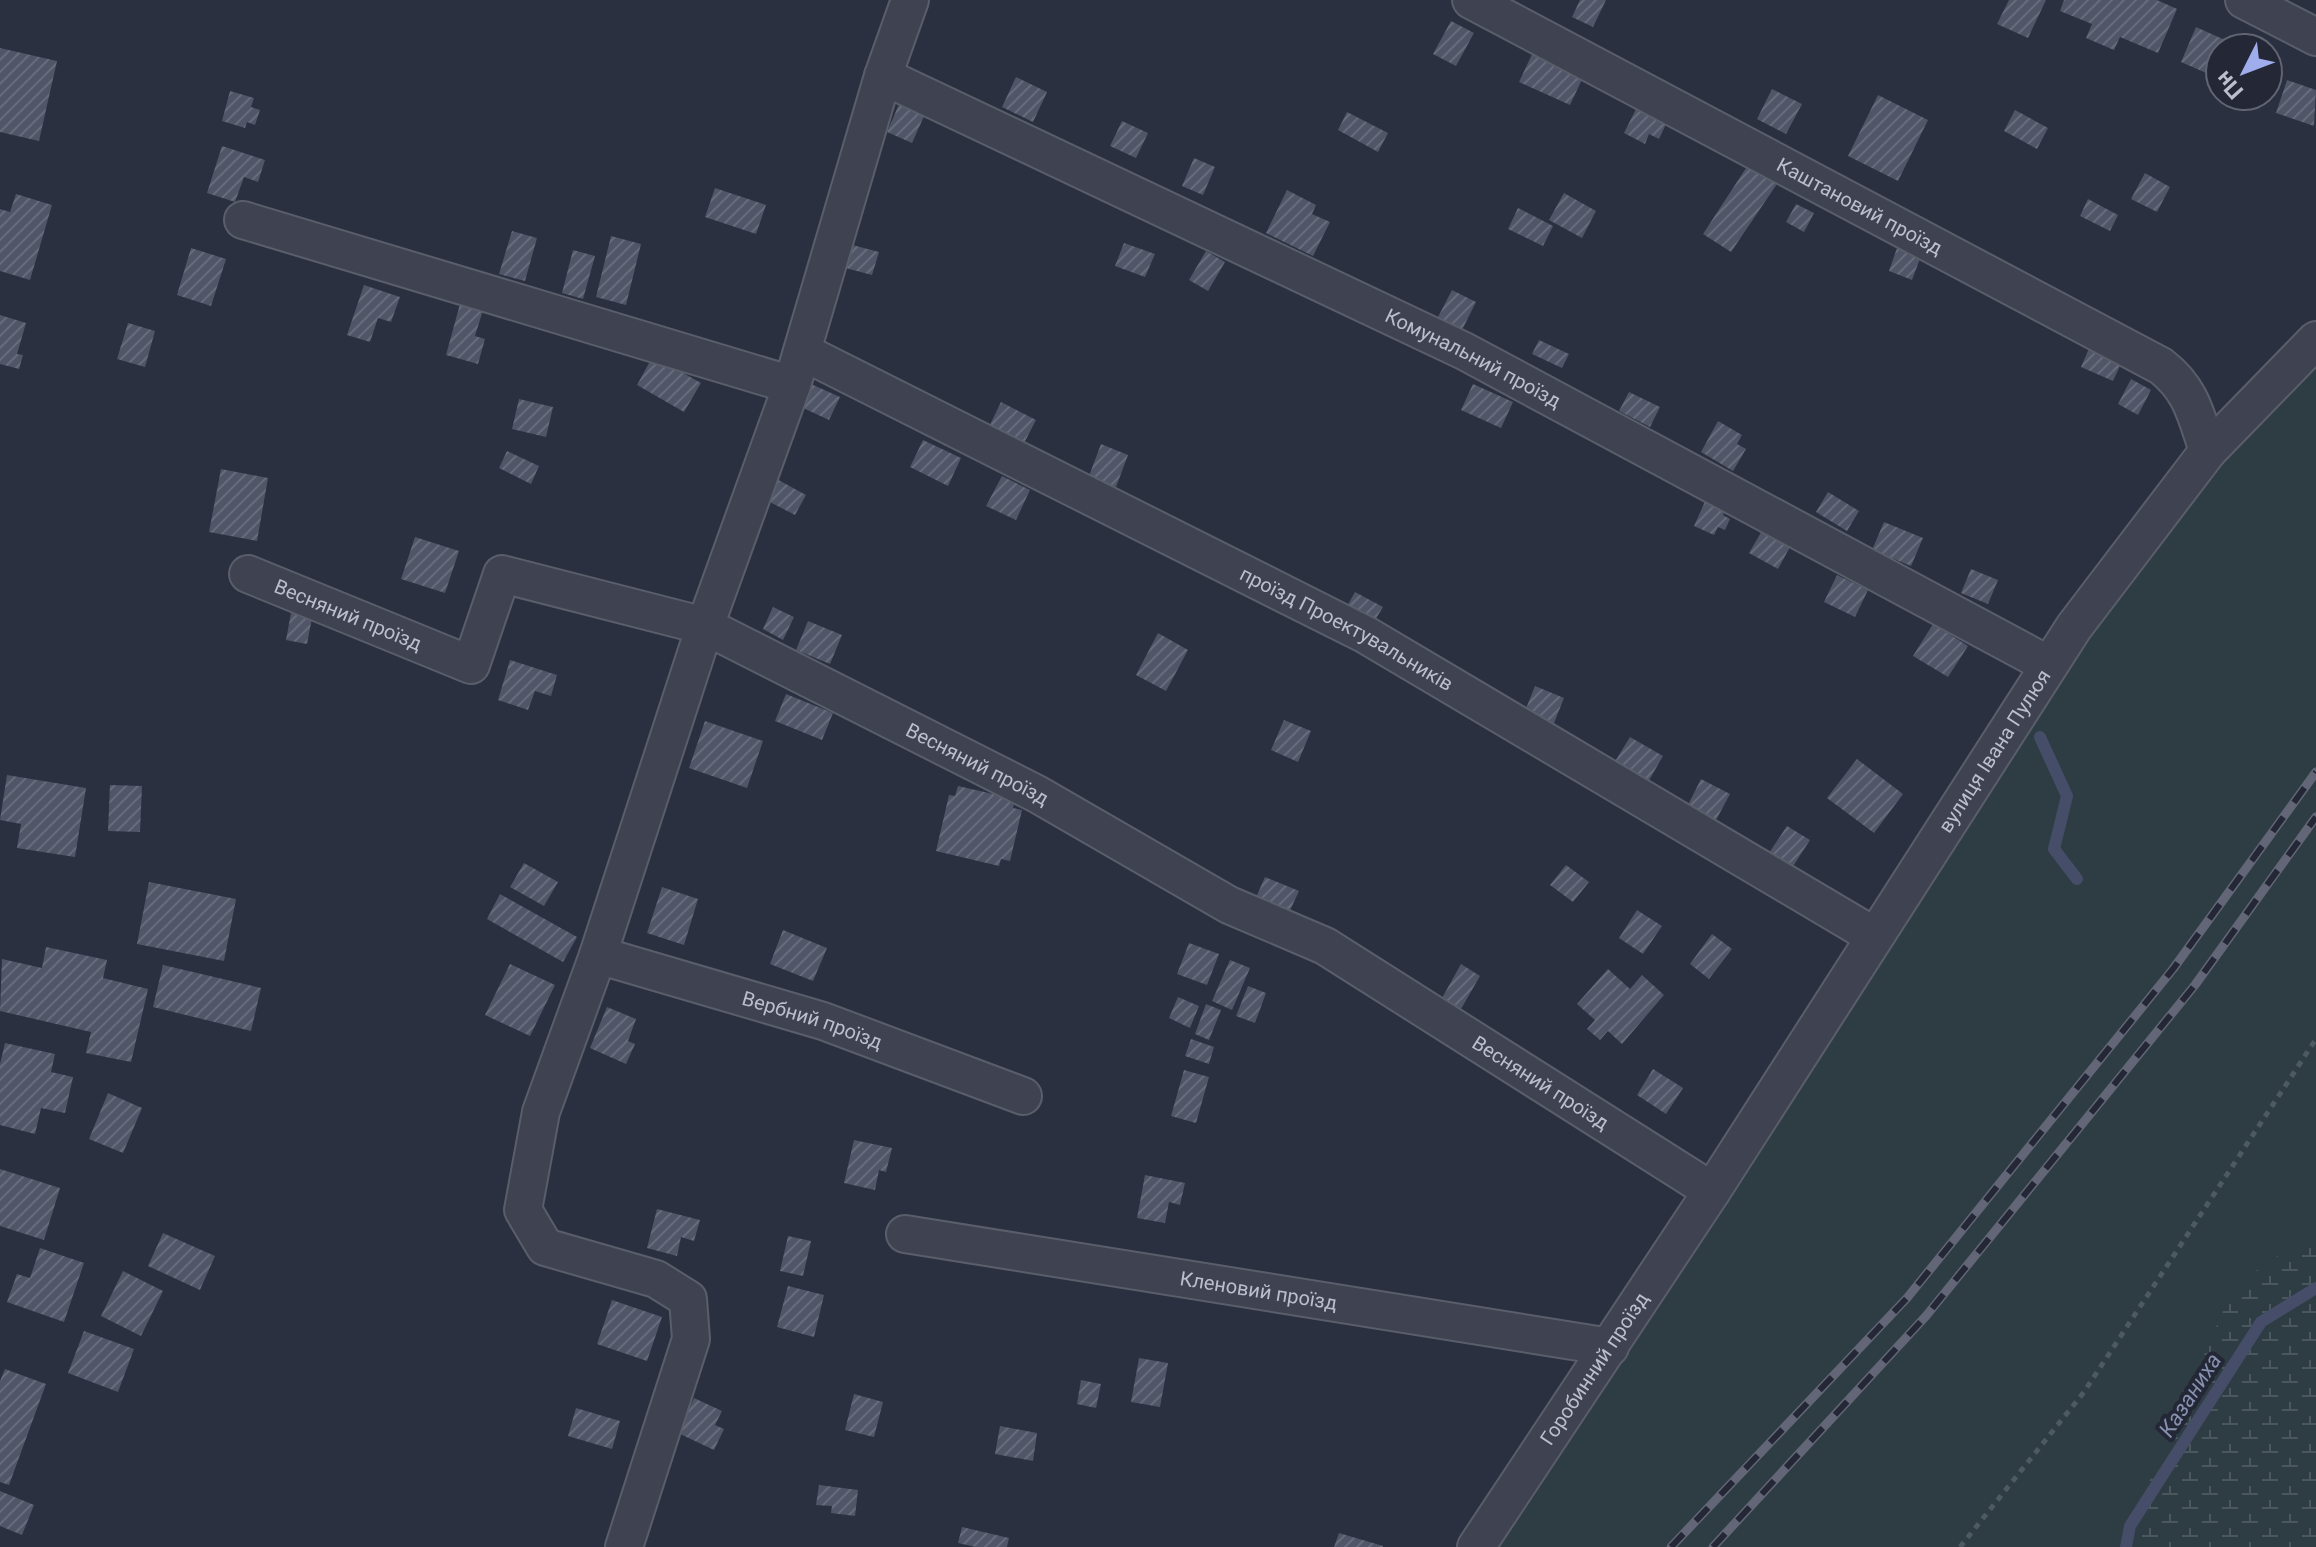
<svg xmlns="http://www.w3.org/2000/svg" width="2316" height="1547" font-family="Roboto,sans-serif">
	<defs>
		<pattern id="wetland-marsh" width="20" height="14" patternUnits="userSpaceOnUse" patternTransform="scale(2)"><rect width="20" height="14" fill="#2e3d43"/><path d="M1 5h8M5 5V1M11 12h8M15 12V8" fill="none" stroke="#4a575d"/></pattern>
		<pattern id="building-hatch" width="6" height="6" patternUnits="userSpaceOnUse" patternTransform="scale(2)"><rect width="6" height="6" fill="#505567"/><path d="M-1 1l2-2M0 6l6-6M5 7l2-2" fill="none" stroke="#676c7b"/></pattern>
	</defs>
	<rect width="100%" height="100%" fill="#2b3041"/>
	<path fill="#2e3d43" d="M2316 340V1547H1476L2049 665Z"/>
	<path fill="url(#wetland-marsh)" d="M2316 1230V1547H2126L2130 1526 2230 1295 2250 1275Z"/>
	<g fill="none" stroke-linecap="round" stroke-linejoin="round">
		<path stroke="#454d69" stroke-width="12" d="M2040 737 2067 796 2054 849 2077 879
			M2126 1547 2130 1526 2261 1322 2316 1288"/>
	</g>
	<path fill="url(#building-hatch)" d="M1580 0H1606L1593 27 1572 17Z
		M2009 0H2046L2028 38 1997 24Z
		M2064 0H2157L2177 9 2158 53 2120 37 2114 50 2086 38 2092 24 2060 11Z
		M1451 21 1474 33 1456 66 1433 54Z
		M2196 27 2236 45 2234 48H2220V79L2181 62Z
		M0 48 57 61 39 141 0 132Z
		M1534 50 1585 73 1570 105 1519 82Z
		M1016 77 1047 92 1033 122 1002 107Z
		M2287 80 2316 90 2314 126 2276 113Z
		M1772 89 1802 104 1786 134 1757 119Z
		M230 91 254 98 251 107 260 110 255 125 247 122 245 128 222 121Z
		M1878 95 1928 120 1898 181 1848 156Z
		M900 102 925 114 912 143 887 132Z
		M1637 107 1667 122 1659 139 1649 134 1645 144 1624 133Z
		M2015 110 2048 128 2037 149 2004 131Z
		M1347 112 1388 133 1378 152 1338 130Z
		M1122 121 1148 133 1136 158 1110 146Z
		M222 146 265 160 258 182 244 177 235 202 207 193Z
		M1194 158 1215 167 1203 195 1182 186Z
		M1750 162 1779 181 1731 252 1703 234Z
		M2145 173 2170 187 2157 212 2131 199Z
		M715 188 766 205 756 234 705 217Z
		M1287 190 1316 205 1312 214 1330 222 1313 256 1266 233Z
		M1564 193 1596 211 1582 238 1549 220Z
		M16 194 52 205 30 280 0 271V209L10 212Z
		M2088 199 2118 215 2110 231 2080 216Z
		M1796 204 1814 213 1804 232 1786 222Z
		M1518 208 1553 226 1543 246 1508 229Z
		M512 231 537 238 525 281 499 274Z
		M611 236 641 244 626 305 596 297Z
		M845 243 879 252 872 275 838 266Z
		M1124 243 1155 254 1145 277 1115 266Z
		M191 248 226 259 211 306 177 295Z
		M1897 248 1921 256 1912 280 1889 271Z
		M573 250 595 256 583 299 562 293Z
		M1206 251 1225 262 1208 291 1189 280Z
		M364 285 400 297 391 322 378 318 370 342 347 335Z
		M1452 290 1476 302 1461 332 1437 319Z
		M460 304 483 310 475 336 485 339 478 364 446 355Z
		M0 315 26 323 17 354 23 355 19 369 0 364Z
		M128 323 155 331 145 367 117 359Z
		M1539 340 1569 354 1562 368 1532 354Z
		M2091 344 2123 359 2113 381 2081 367Z
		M653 356 701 383 684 412 637 385Z
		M2131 379 2151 390 2138 415 2118 404Z
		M811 384 840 397 829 420 801 407Z
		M1473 384 1513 402 1501 428 1461 410Z
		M1629 392 1660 407 1650 427 1619 411Z
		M519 399 553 407 546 437 512 429Z
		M1001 402 1036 420 1022 447 988 429Z
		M1718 421 1742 435 1737 444 1746 449 1733 471 1701 452Z
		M923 440 961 458 948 486 910 467Z
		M1101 444 1128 455 1116 487 1089 476Z
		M507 451 539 466 531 484 499 468Z
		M221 469 268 478 257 541 209 532Z
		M1002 476 1030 490 1016 520 986 506Z
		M773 477 806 495 795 515 762 498Z
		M1828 492 1859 511 1847 531 1816 512Z
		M1708 495 1728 504 1723 515 1730 519 1725 530 1718 527 1714 535 1694 526Z
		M1884 522 1923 538 1911 566 1872 550Z
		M1763 529 1791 545 1778 569 1749 553Z
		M415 537 459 551 445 593 401 579Z
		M1971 569 1998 580 1988 604 1961 593Z
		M1837 575 1868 590 1855 617 1824 602Z
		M1355 592 1383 607 1372 625 1345 610Z
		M773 607 794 617 783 640 763 629Z
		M291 613 312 618 307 644 286 640Z
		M808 621 842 635 830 664 796 650Z
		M1933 624 1968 646 1948 677 1913 656Z
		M1158 633 1188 650 1166 691 1136 675Z
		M510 660 557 675 551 696 535 691 528 710 498 700Z
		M1535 686 1564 698 1552 728 1523 716Z
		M786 694 833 713 822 740 775 721Z
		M1284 720 1311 731 1298 762 1271 750Z
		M705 721 763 741 747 788 689 768Z
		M1630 737 1663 756 1644 789 1611 768Z
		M1857 759 1903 794 1874 833 1827 798Z
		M7 775 86 788 75 857 17 848 21 824 0 820Z
		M1701 779 1730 794 1715 822 1687 807Z
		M110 785 142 786 140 832 108 831Z
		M958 786 1015 799 1013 808 1022 810 1010 861 1001 859 999 866 936 851 949 795 955 796Z
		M1787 826 1810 840 1788 874 1765 859Z
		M524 863 558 882 544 906 510 887Z
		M1566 865 1589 882 1573 902 1550 885Z
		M1265 877 1299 891 1287 917 1254 902Z
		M149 882 236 899 224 961 137 944Z
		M662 887 698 899 684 945 647 933Z
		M500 894 577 937 563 962 487 919Z
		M1637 910 1662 926 1643 954 1619 938Z
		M783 930 827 948 813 981 770 964Z
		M1712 934 1732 949 1709 979 1690 964Z
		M1189 943 1219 954 1207 985 1177 974Z
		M46 947 107 960 103 978 148 989 131 1062 86 1053 91 1032 0 1011 2 959 42 968Z
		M1230 960 1250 968 1232 1010 1212 1001Z
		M510 964 555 985 530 1036 485 1015Z
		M1461 964 1480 976 1461 1009 1442 998Z
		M163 965 261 988 251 1031 153 1007Z
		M1608 969 1630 989 1642 975 1664 995 1622 1044 1608 1031 1600 1040 1587 1029 1595 1020 1577 1004Z
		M1248 986 1266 993 1255 1023 1236 1016Z
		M1178 997 1199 1006 1190 1028 1169 1018Z
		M1206 1004 1221 1010 1209 1040 1195 1034Z
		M607 1007 636 1019 628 1041 635 1044 626 1064 590 1048Z
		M1191 1039 1214 1047 1209 1064 1185 1056Z
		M5 1043 55 1054 51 1072 73 1077 65 1113 41 1108 35 1134 0 1125V1064Z
		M1653 1069 1683 1088 1666 1114 1637 1095Z
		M1184 1070 1209 1077 1196 1123 1171 1116Z
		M108 1093 142 1108 123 1153 89 1139Z
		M854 1140 892 1148 886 1172 879 1170 875 1190 844 1183Z
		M0 1169 60 1188 44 1240 0 1226Z
		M1145 1175 1185 1183 1180 1205 1169 1202 1165 1223 1137 1218Z
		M657 1209 700 1220 694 1241 681 1237 677 1256 647 1248Z
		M163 1233 215 1256 200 1290 148 1266Z
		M788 1236 811 1241 803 1276 780 1271Z
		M40 1248 84 1263 64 1322 7 1302 17 1274 30 1278Z
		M123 1271 163 1291 141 1336 101 1316Z
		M788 1286 824 1295 814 1337 777 1327Z
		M612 1300 662 1317 647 1361 597 1344Z
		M84 1331 134 1349 118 1392 68 1373Z
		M1139 1358 1168 1363 1160 1407 1131 1402Z
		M5 1369 46 1384 9 1485 0 1482V1381Z
		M1081 1380 1101 1384 1096 1408 1077 1404Z
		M854 1394 883 1402 874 1437 845 1430Z
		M694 1398 722 1411 715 1425 724 1429 714 1450 678 1433Z
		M576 1408 620 1421 612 1449 568 1436Z
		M1000 1426 1037 1433 1033 1461 995 1454Z
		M819 1485 858 1490 855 1516 831 1513 832 1506 816 1505Z
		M0 1491 34 1505 22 1535 0 1526Z
		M962 1527 1009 1538 1007 1547H976L958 1543Z
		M1339 1533 1383 1546V1547H1334Z"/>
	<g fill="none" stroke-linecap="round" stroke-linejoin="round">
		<g stroke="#5a5e6b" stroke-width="40">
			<g id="street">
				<path id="s1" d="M1471 0 2161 366C2192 390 2196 416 2208 451"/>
				<path d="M2244 0 2316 37"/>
				<path id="s2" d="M883 76 1464 351 2049 665"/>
				<path d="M243 220 792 385"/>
				<path id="s3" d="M803 352 1366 635 1874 936"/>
				<path id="s4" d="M248 574 471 665 502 574 705 626 1037 794 1229 905 1325 946 1712 1191"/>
				<path id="s5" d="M598 955 823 1021 1023 1096"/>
				<path id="s6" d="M905 1234 1610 1347"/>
				<path d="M624 1547 691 1339 688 1299 656 1279 545 1247 523 1210 541 1112 598 955 705 626 792 385 883 76 910 0"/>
				<path id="s7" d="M1476 1547 1712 1191 2074 627 2208 451 2316 340"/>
			</g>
		</g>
		<path stroke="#4d5a61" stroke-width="5" stroke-dasharray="6 6" stroke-linecap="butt" d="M1960 1547 2084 1392 2316 1039"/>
		<use href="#street" stroke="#3f4351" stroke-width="36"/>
		<g stroke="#626677" stroke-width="9">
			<path id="rail" d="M1671 1547 1907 1298 2173 969 2316 772
				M1713 1547 1926 1316 2195 985 2316 817"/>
		</g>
		<use href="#rail" stroke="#242736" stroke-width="6" stroke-dasharray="18" stroke-linecap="butt"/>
	</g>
	<g text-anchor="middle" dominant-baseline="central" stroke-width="8" stroke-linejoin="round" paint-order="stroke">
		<g font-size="20" fill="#bcbfcb" stroke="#242736">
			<text stroke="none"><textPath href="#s1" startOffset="440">Каштановий проїзд</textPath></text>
			<text stroke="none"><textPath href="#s2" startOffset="654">Комунальний проїзд</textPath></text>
			<text stroke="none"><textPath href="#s4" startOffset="108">Весняний проїзд</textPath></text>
			<text stroke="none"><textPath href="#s3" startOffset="610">проїзд Проектувальників</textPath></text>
			<text stroke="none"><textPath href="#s7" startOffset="950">вулиця Івана Пулюя</textPath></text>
			<text stroke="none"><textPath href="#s4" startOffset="852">Весняний проїзд</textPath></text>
			<text stroke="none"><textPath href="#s5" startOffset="224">Вербний проїзд</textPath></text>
			<text stroke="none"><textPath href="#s4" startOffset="1500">Весняний проїзд</textPath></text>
			<text stroke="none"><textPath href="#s6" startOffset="358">Кленовий проїзд</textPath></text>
			<text stroke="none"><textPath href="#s7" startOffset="214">Горобинний проїзд</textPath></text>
		</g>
		<g font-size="22" font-style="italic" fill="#8790ae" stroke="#242736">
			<text transform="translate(2190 1395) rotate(-57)">Казаниха</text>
		</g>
	</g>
	<g transform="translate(2244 72) rotate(228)"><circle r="38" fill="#242736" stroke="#616472" stroke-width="2"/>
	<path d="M0-6L14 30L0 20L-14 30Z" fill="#a0adec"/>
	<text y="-12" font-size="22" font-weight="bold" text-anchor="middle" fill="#bcbfcb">Пн</text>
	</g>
</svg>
